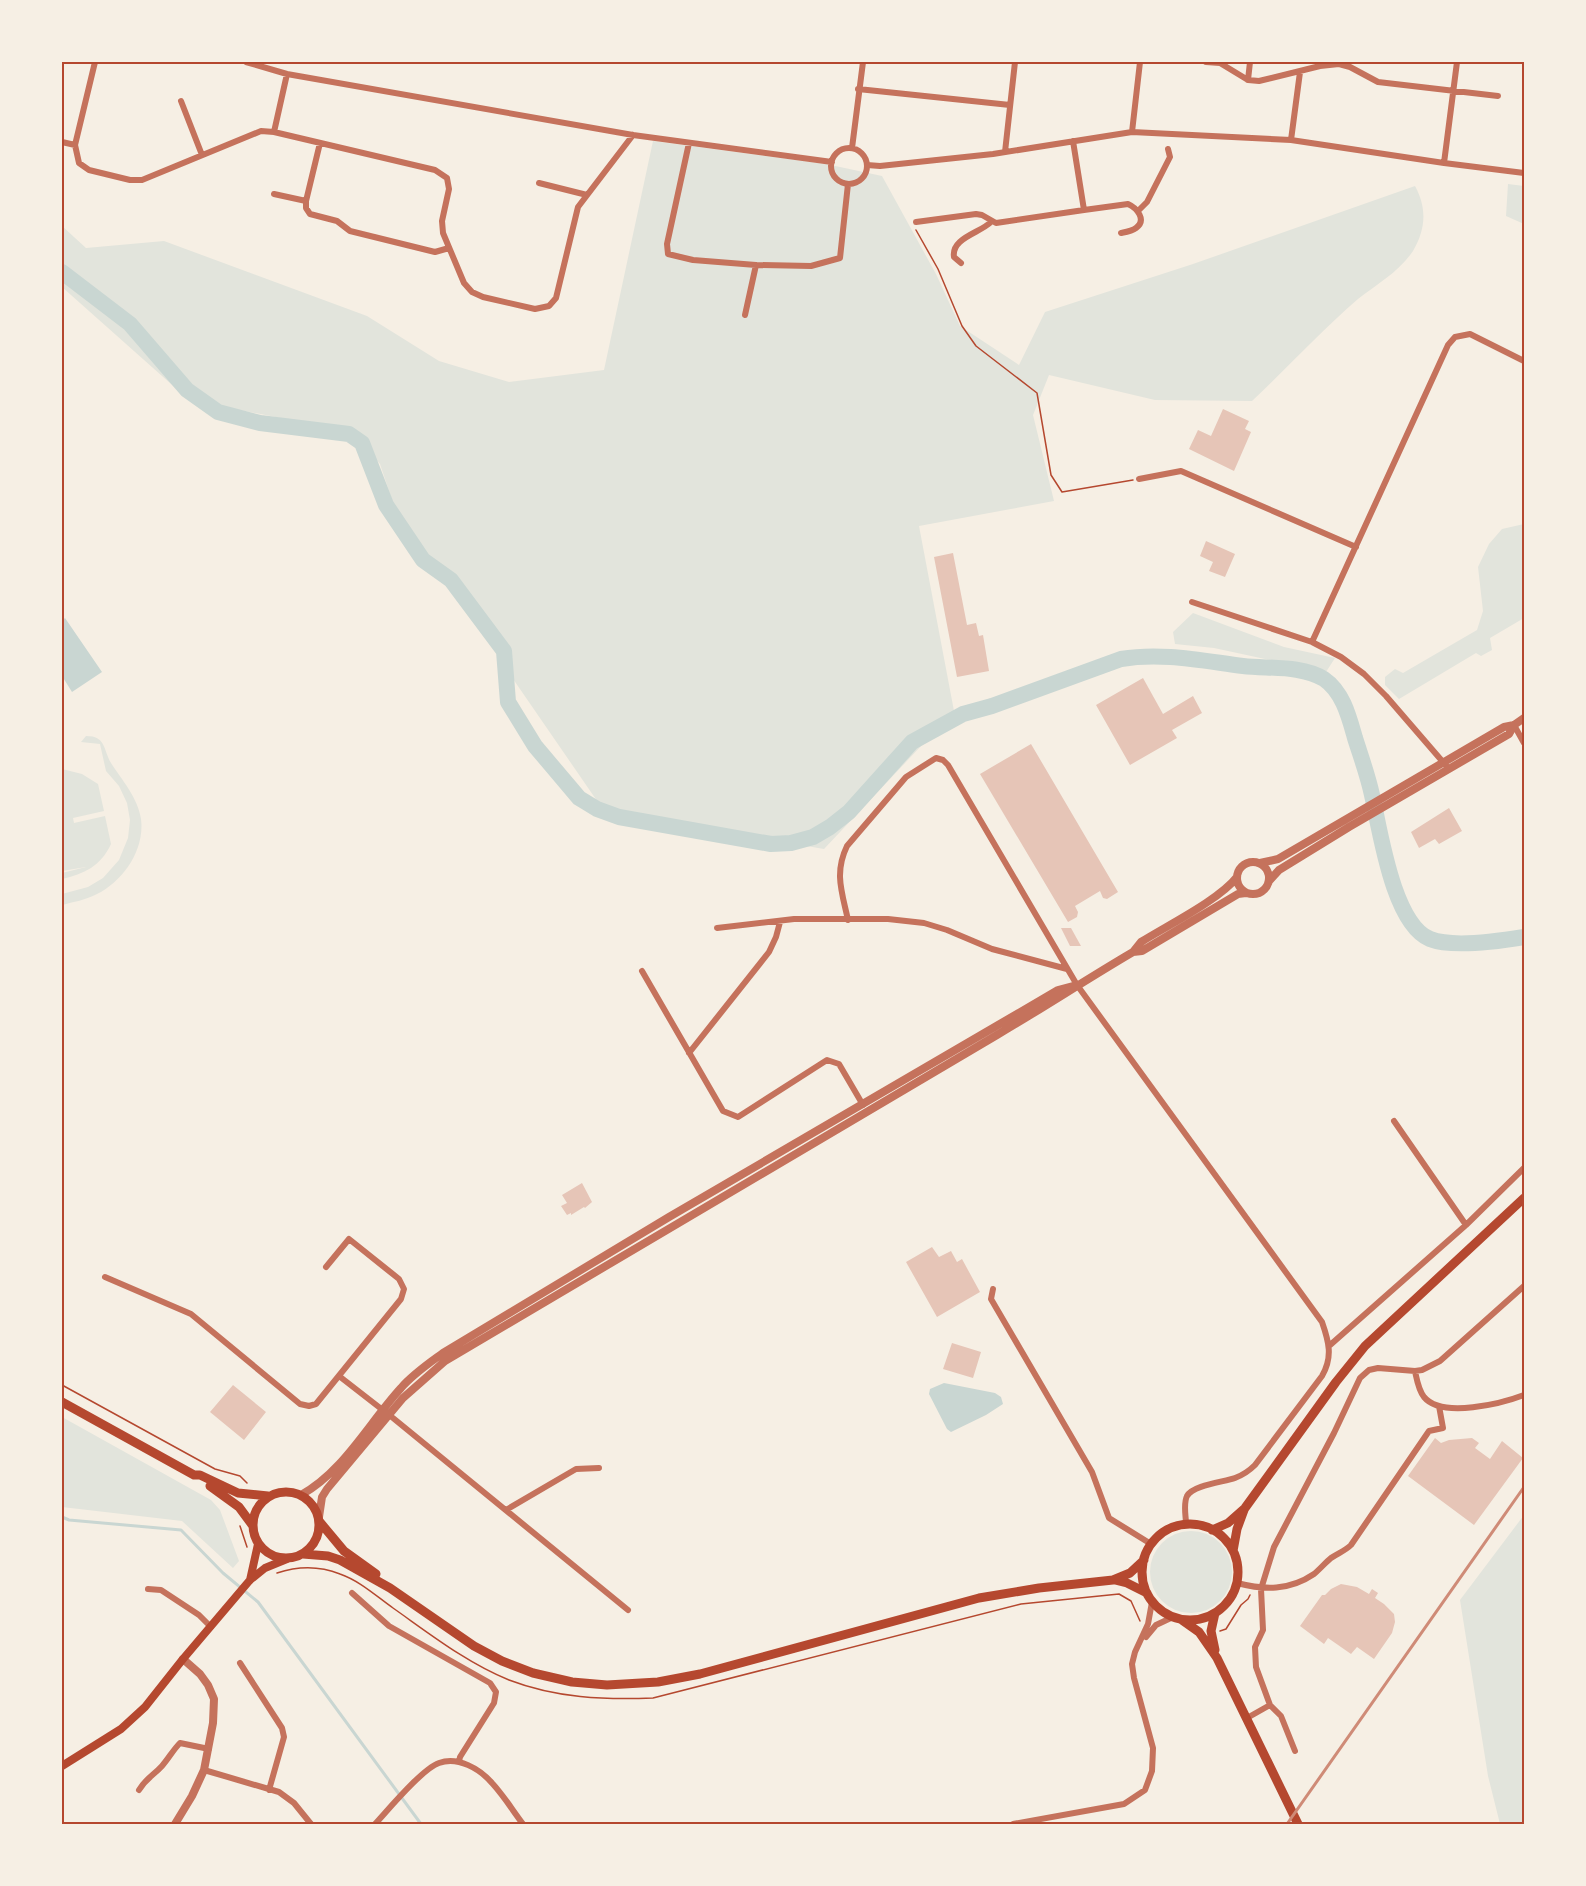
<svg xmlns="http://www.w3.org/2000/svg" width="1586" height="1886" font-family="'Archivo Narrow',sans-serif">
	<rect width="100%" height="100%" fill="#f6efe4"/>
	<path fill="#e2e4dc" d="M653 141 826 164 882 176 936 274 960 326 1019 365 1045 312 1193 264 1415 186C1427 208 1426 229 1413 251 1399 272 1377 284 1358 299 1321 331 1287 368 1252 401L1155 400 1049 375 1033 415 1054 501 919 526 954 711 824 849 604 811 511 676 504 645 456 579 423 558 398 518 380 464 352 432 189 400 62 287V226L86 248 164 241 367 316 439 361 509 382 604 370Z
		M1508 184 1524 186V224L1506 216Z
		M1524 524V618L1490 638 1492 650 1481 656 1476 653 1399 699 1385 685V677L1395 669 1403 673 1477 630 1483 611 1478 567 1489 544 1502 529Z
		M1193 613 1284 647 1335 658 1326 672 1214 648 1175 644 1173 632Z
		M86 736C106 736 103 749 111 763 122 780 138 798 141 819 145 850 123 881 97 894 86 900 73 902 62 905V894L88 887 103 878 119 860 128 838 130 820 127 803 119 786 106 771 100 744 81 742Z
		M62 769 82 774 98 784 104 811 73 818 74 823 105 816 111 844C101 866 84 874 62 879V873L86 867 62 871Z
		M62 1417 211 1500 220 1510 239 1561 233 1568 182 1521 62 1507Z
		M1524 1515V1824H1500L1488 1776 1460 1600Z
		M1150 1572a41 41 0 1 1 82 0a41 41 0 1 1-82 0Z"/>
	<path fill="#c9d6d2" d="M65 618 102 672 72 692 62 676V621Z
		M944 1383 995 1393 1001 1397 1003 1404 986 1415 951 1432 947 1429 929 1394 930 1389Z"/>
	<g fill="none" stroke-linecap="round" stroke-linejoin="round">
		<path stroke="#c9d6d2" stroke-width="3" d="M62 1517 69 1520 181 1530 223 1573 258 1602 421 1824"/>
		<path stroke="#c9d6d2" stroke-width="16" d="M62 272 130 324 187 390 218 412 260 423 349 434 362 443 386 505 423 560 451 580 504 651 508 702 535 746 579 798 597 809 619 817 771 844 791 843 813 837 830 827 849 812 912 742 963 714 992 706 1121 659C1162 652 1203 661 1243 666 1269 669 1301 665 1324 679 1343 692 1349 717 1355 738 1361 757 1368 776 1372 795 1380 830 1393 924 1430 939 1453 948 1500 941 1524 937"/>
	</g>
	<path fill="#e6c5b7" d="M1223 409 1249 421 1245 429 1251 432 1234 471 1189 449 1198 430 1211 436Z
		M1206 541 1235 554 1225 577 1209 571 1213 562 1200 556Z
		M953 553 967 625 976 623 979 636 983 635 989 671 957 677 934 557Z
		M1143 678 1163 714 1193 696 1202 713 1172 730 1177 738 1130 765 1096 705Z
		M1031 744 1118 892 1107 899 1103 898 1100 891 1075 906 1078 912 1077 917 1068 922 980 774Z
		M1449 808 1462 831 1439 844 1435 839 1419 848 1411 832Z
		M1061 928H1071L1081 946H1070Z
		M582 1183 592 1202 585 1208 584 1207 571 1215V1213L567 1215 561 1206 567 1203 562 1195Z
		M932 1247 939 1257 951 1251 957 1262 962 1259 980 1292 937 1317 906 1262Z
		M952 1343 981 1352 973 1378 943 1369Z
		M233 1385 266 1412 244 1440 210 1412Z
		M1435 1438 1441 1443 1449 1440 1472 1438 1479 1443 1475 1448 1490 1459 1502 1441 1523 1458 1474 1525 1408 1476Z
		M1341 1584 1357 1587 1369 1594 1372 1589 1378 1593 1375 1598 1384 1604 1394 1614 1395 1622 1392 1633 1374 1659 1357 1647 1351 1654 1328 1638 1324 1644 1300 1626 1322 1595H1325L1331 1589Z"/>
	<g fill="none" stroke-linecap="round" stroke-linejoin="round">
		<path stroke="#b5482f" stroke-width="1.5" d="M916 230 938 269 962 326 976 346 1037 393 1051 475 1062 492 1133 480
			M62 1385 215 1469 240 1476 247 1483
			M240 1526 247 1547
			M277 1573C298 1566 320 1566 340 1574 360 1581 376 1596 393 1608 430 1634 467 1663 509 1680 556 1698 604 1700 653 1698L1021 1604 1119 1594 1131 1601 1140 1621
			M1220 1631 1226 1629 1241 1605 1248 1599 1250 1595"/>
		<path stroke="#c5725c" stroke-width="6" d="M95 62 75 145 79 163 89 170 130 180H142L261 131 274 132 435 170 447 178 449 189 442 221 443 233 464 283 472 292 483 297 535 309 549 306 556 298 578 207 633 135
			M246 62 287 74 633 135 832 162
			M1206 62 1220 63 1248 80 1259 81 1320 66 1339 64 1350 67 1378 82 1498 96
			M1248 80 1250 62
			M858 89 1010 105
			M181 101 202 155
			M274 132 287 74
			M1132 132 1140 62
			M1291 140 1300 72
			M1073 141 1084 210 1128 204C1137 208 1147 220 1136 228 1132 231 1126 232 1121 233
			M62 142 75 145
			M320 143 306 201V208L310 214 337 221 350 231 435 252 449 248
			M689 143 667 244 668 254 693 260 756 265 811 266 840 258 848 184
			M852 148 863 62
			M831 166a18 18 0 1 1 36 0a18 18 0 1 1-36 0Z
			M1005 152 1015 62
			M1444 163 1457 62
			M867 165 880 166 993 154 1132 132 1291 140 1444 163 1524 173
			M539 183 587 195
			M274 194 306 201
			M1138 211 1147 202 1170 157 1168 149
			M916 222 976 214 982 215 996 223 1084 210
			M961 263 954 257C951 238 980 233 991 222
			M745 315 756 265
			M1139 479 1181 471 1356 547
			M1192 602 1312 642
			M1514 725 1524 743
			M1449 769 1386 696 1364 674 1341 657 1312 642 1448 345 1455 337 1470 334 1524 361
			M848 920C842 892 834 873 847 846L906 777 936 758 943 760 948 765 1077 985 1322 1322C1329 1342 1333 1357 1322 1376L1255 1465C1249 1471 1243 1475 1235 1478 1224 1482 1193 1485 1187 1496 1183 1504 1186 1516 1186 1524
			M717 928 794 919H888L924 923 947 930 992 949 1067 969
			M642 971 723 1111 738 1117 827 1060 839 1064 863 1105
			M689 1053 769 952 776 937 780 922
			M1394 1121 1466 1225
			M105 1277 191 1314 300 1404 309 1406 316 1404 401 1299 404 1289 399 1279 349 1239 326 1267
			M993 1289 991 1299 1092 1472 1109 1518 1151 1544
			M1329 1346 1466 1225 1524 1168
			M1415 1371C1417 1380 1418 1389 1424 1397 1442 1419 1503 1403 1524 1395
			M339 1376 393 1418 628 1610
			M506 1510 576 1469 599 1468
			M1237 1583C1264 1590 1289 1591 1314 1574 1320 1569 1325 1563 1331 1558 1338 1553 1345 1551 1351 1545L1429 1431 1443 1428 1439 1406
			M148 1589 161 1590 199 1615 211 1627
			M352 1593 389 1626 490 1683 496 1692 494 1703 460 1757 459 1762
			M1146 1637 1156 1625 1173 1617
			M240 1663 282 1728 284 1737 269 1790
			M1247 1718 1270 1705
			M1295 1751 1281 1716 1270 1705 1256 1667 1255 1647 1263 1630 1261 1589 1274 1547 1334 1433 1360 1378 1369 1370 1378 1368 1415 1371 1422 1370 1440 1361 1524 1286
			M204 1770 279 1792 294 1803 311 1824
			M139 1790C147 1777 153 1776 162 1766 169 1758 173 1750 180 1743L209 1749
			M375 1824C388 1810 422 1769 439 1763 458 1756 480 1769 492 1783 504 1796 513 1811 523 1824
			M1013 1824 1124 1804 1145 1790 1152 1771 1153 1748 1134 1678 1132 1664 1135 1652 1148 1624 1152 1602"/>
		<path stroke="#c5725c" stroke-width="8" d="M1237 878a16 16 0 1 1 32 0a16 16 0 1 1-32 0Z
			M1260 863 1278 859 1504 727 1514 725 1524 718
			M1269 881 1279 870 1349 827 1509 734 1514 725
			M1133 952 1141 942C1168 925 1219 900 1237 877
			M301 1495C344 1471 368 1424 401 1388 413 1374 428 1364 443 1353L669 1217 1058 990 1073 986
			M319 1517 322 1497 327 1489 403 1398 445 1361 997 1035C1043 1008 1087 979 1133 952L1142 951 1238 894 1246 893
			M175 1824 192 1796 204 1770 213 1723 214 1699 208 1685 200 1674 183 1659"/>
		<path stroke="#b5482f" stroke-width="8" d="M250 1580 258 1544
			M62 1766 121 1729 145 1707 183 1659 250 1580 265 1568 287 1559"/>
		<path stroke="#b5482f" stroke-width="9" d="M62 1402 194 1475H200L238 1493 268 1496
			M210 1486 239 1507 253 1526
			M253 1525a33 33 0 1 1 66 0a33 33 0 1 1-66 0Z
			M319 1521 344 1551 376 1574
			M1142 1572a48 48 0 1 1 96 0a48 48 0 1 1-96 0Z
			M1212 1530 1228 1523 1245 1508 1336 1382 1365 1346 1524 1198
			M1233 1551 1237 1529 1244 1510
			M303 1554 328 1556 340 1560 390 1588 474 1646 502 1661 533 1673 572 1682 607 1685 658 1682 700 1674 979 1598 1039 1588 1113 1580 1130 1573 1144 1560
			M1115 1580 1127 1583 1147 1593
			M1182 1620 1199 1632 1217 1658 1298 1824
			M1215 1650 1211 1631 1215 1613"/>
		<path stroke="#cf8b77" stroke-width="3" d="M1287 1824 1524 1487"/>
	</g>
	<rect width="1586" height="1886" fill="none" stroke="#f6efe4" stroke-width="126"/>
	<rect x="63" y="63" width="1460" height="1760" fill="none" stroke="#b5482f" stroke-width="2"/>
</svg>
